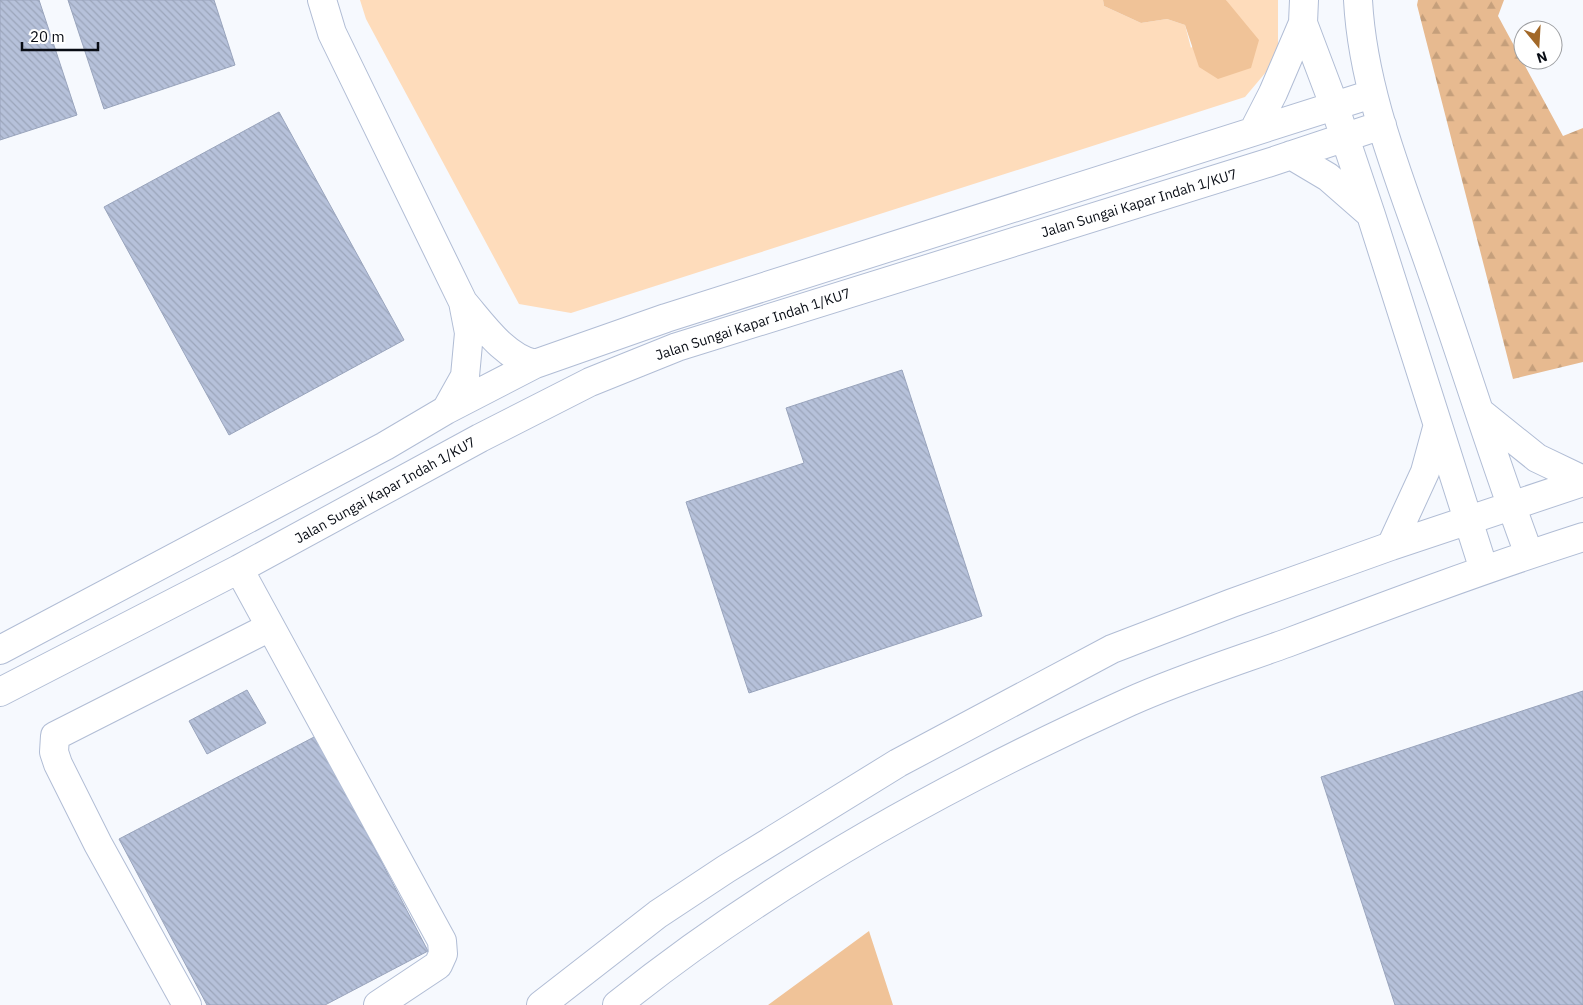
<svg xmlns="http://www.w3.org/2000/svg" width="1583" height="1005" font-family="'IBM Plex Sans',sans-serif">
	<defs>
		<pattern id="forest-firs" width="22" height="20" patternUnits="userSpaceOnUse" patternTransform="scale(1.25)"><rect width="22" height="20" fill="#e7ba90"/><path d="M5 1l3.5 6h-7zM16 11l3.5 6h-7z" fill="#c59f7b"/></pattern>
		<pattern id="building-back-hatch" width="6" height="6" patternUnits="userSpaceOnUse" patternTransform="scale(1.25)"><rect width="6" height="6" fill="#b6c1da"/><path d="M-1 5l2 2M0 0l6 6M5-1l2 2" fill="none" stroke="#9ba5ba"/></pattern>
	</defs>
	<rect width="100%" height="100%" fill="#f6f9fe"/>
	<path fill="#fedcbb" d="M360 0H1103L1104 6 1141 23 1167 19 1185 25 1191 48 1229 6 1226 0H1278V58L1245 97 571 313 519 304 366 19Z"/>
	<path fill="url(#forest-firs)" d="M1418 0H1504L1498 16 1563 136 1583 128V362L1513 379 1417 5Z"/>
	<path fill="#f0c398" d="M1103 0H1226L1259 40 1251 68 1218 79 1199 67 1185 25 1167 19 1141 23 1104 6Z
		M869 931 893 1005H768Z"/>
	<path fill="url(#building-back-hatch)" stroke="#99a4bc" d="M0 0H39L77 115 0 140Z
		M68 0H214L235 65 104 109Z
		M279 112 404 340 229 435 104 207Z
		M902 370 982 616 749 693 686 502 804 463 786 408Z
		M247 690 266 723 207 754 189 721Z
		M1583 691V1005H1395L1321 777Z
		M316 736 428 951 325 1005H207L119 839Z"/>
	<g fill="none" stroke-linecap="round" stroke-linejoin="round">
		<g stroke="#b1bdd5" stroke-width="30">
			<path id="minor" d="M322 0 332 33 463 302C482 324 505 358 535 364
				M1304 0 1303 23 1334 105 1371 215 1484 570
				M1358 0C1363 94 1402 184 1432 272 1465 366 1494 461 1529 554
				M1254 130 1273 93 1303 23
				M1291 155 1328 177 1368 212
				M446 410 465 376 469 333 463 302
				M1481 413 1537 458 1583 480
				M1391 546 1425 472 1437 428
				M239 569 442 941 443 954 438 965 378 1005
				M0 650 385 446 446 410 535 364 666 318 1372 94
				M0 692 239 569 480 438 590 382 677 347 1274 161 1382 125
				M187 1005 98 844 58 764 54 752 55 736 270 627
				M541 1005 658 914 726 869 898 763 1112 649 1232 603 1391 546 1583 482
				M617 1005C768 883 952 782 1129 702 1180 679 1234 662 1287 643 1385 606 1483 569 1583 537"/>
		</g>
		<use href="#minor" stroke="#fff" stroke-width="28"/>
	</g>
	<g text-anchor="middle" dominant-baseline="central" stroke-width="4.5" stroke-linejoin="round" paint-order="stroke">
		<g font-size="14" fill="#080c14" stroke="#fff">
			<text transform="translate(1139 203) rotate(-17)">Jalan Sungai Kapar Indah 1/KU7</text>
			<text transform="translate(753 324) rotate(-18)">Jalan Sungai Kapar Indah 1/KU7</text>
			<text transform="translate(385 490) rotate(-29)">Jalan Sungai Kapar Indah 1/KU7</text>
		</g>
	</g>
	<g transform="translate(1538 45) rotate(162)"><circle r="24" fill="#ffffff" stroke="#9c9ea1"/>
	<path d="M0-4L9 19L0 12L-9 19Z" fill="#a26828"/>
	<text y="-8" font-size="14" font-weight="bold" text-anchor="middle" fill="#080c14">N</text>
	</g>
	<path d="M22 42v8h76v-8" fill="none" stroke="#080c14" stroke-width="2.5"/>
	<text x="30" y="42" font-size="15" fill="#080c14" stroke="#ffffff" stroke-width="4" paint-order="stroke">20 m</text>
</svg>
